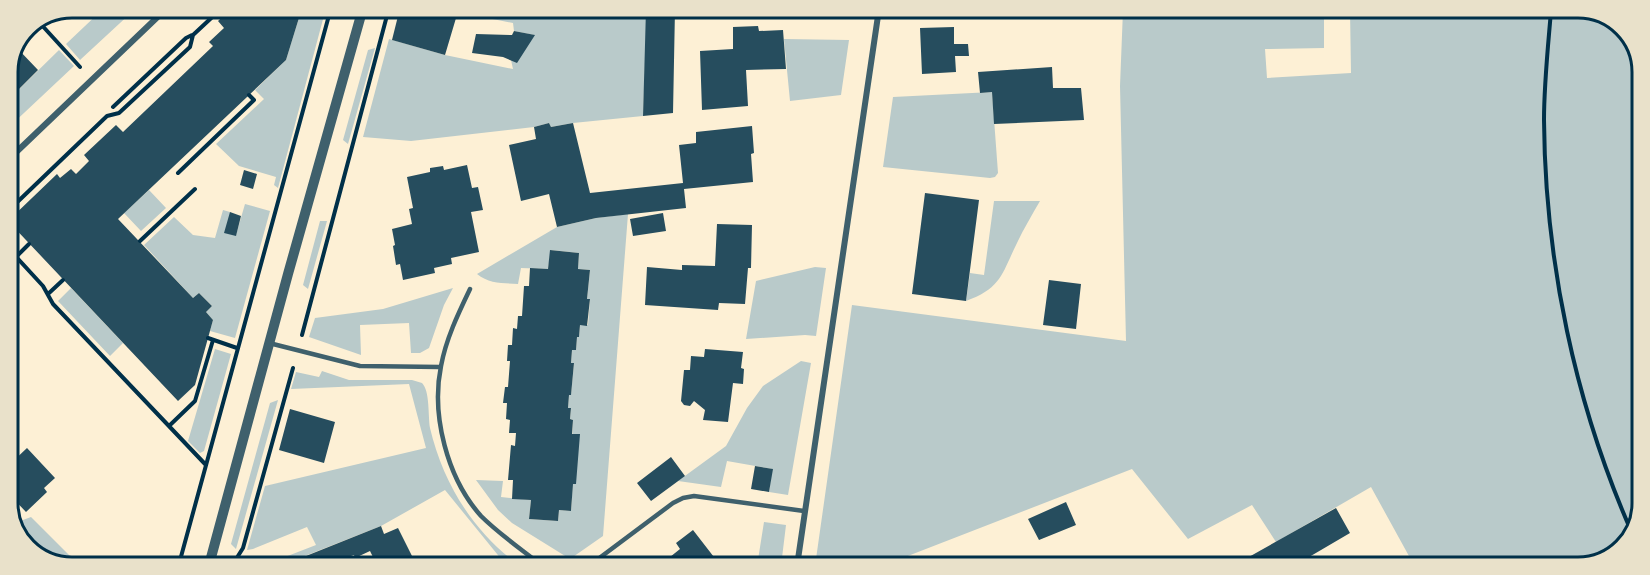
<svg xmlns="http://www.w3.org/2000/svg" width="1650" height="575" font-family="Ubuntu,sans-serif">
	<rect width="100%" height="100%" fill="#fdf0d5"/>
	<path fill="#b9caca" d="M104 8H130L133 11 80 60 66 44Z
		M302 8H326L278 188 274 185 276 177 239 166 216 144 264 99 255 90 286 60Z
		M459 8 647 9 643 116 573 123 551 127 549 123 534 127 411 141 363 137 389 39 445 55 513 69 511 60 534 35 514 31 513 23 458 12Z
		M1123 10H1324V48L1265 49 1267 78 1351 73 1350 10 1598 11 1629 32 1642 67 1639 523 1617 554 1578 567H1415L1371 487 1276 542 1252 505 1188 539 1132 469 882 566H815L852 305 1126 341 1120 86Z
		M784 39 849 40 841 95 790 101Z
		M375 48 348 144 343 140 368 50Z
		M59 50 74 66 8 128V100Z
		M992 92 998 173 995 177 990 178 883 167 893 97Z
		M149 190 166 208 141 231 124 213Z
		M994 201H1040C1032 215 1024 228 1017 243 1002 273 1002 288 966 301L970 273 984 275Z
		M245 204 270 211 235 338 210 331 213 320 206 312 212 306 199 293 193 298 144 245 174 217 193 235 215 238 223 210 230 212 236 235Z
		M628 214 603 536 570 559 512 523 498 510 476 480 503 481 501 497 531 500 529 519 558 521 559 510 571 511C574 481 571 450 573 420L570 419 571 409 568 408 569 395 571 394 574 364 571 363 572 350H576L577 337H579L580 325H588L590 300 587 299 590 270 578 269 579 253 551 250 548 269 521 268 518 284C503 283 489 284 477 274L557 227 596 218Z
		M320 221H327L308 289 303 285Z
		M815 267 826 268 816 336 805 335 746 339 756 281Z
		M71 288 123 343 110 356 58 301Z
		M453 288 444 305 429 348 420 353H411L409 323 360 325 361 355 309 337 315 318 383 309Z
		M215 349 231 354 204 451 200 453 188 441Z
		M801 361 811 363 788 495 769 492 772 469 727 461 721 487 678 481 726 446 747 408 763 386Z
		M322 371 349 380H412L422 383C430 391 428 415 430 428 443 483 473 532 519 565H506L445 490 381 526 282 565H259L285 557 316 545 307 527 253 549 247 550 265 486 426 448 409 384 291 389 296 372 319 377Z
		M278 400 236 549 231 544 270 403Z
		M31 517 78 564H56L15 523Z
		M764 522 786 525 781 566H757Z"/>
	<path fill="#264d5e" d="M232 8H302L286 60 118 219 193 298 199 293 212 306 206 312 213 320 195 385 178 401 8 221 57 174 60 178 71 169 76 174 89 161 84 155 116 125 123 132 213 46 209 42 224 28 218 21Z
		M400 8H459L445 55 392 40Z
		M646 9H675L673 113 643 116Z
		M758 26 759 31 783 30 786 69 746 70 748 106 702 110 700 51 733 49V27Z
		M954 27V44H968L969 56H955L956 72 922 74 920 28Z
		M514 31 535 35 517 63 503 57 472 53 476 34 512 35Z
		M17 48 38 70 8 100V68Z
		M1052 67 1053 88H1081L1084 120 994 124 992 92 980 93 978 72Z
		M549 123 551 127 573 123 590 193 683 183 679 145 696 143V132L752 126 754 153 751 154 753 182 684 189 686 208 596 218 557 227 549 194 521 201 509 145 536 139 534 127Z
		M467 165 472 188 478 187 483 210 471 212 479 252 451 258 452 264 434 268 435 273 403 280 400 264 396 265 393 246 395 245 392 229 412 224 409 209 413 208 407 177 430 172V168L443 166 444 170Z
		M244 170 257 174 253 189 240 185Z
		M925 193 979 200 966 301 912 294Z
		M230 212 241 216 236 236 224 233Z
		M663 213 666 231 633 236 630 219Z
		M717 224 752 225 751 268H748L745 304 719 303 718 310 645 305 647 267 682 270V265L715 266Z
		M550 250 579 253 578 269 590 270 587 299H590L587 326 580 325 579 337H577L576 350H572L571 363H574L571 395H569L568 408H571L570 419 573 420 572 434H580L576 484H573L571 511 559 510 558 521 529 519 531 500 512 499 513 480H508L511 445 515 446 516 433H509L510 420 506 419 507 403H503L505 387H508L510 361H507L508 345H512L513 328 517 329 518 316H522L524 286H529L530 268 548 269Z
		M1049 280 1081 284 1076 329 1043 325Z
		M705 349 743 352 741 368 744 369 743 384 733 383 728 422 703 420 705 410 694 401 690 406 684 405 681 401 684 370H690L691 356 704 357Z
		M290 409 335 422 324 463 279 450Z
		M27 448 55 478 44 488 47 492 26 512 8 493V466Z
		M671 457 685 476 651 501 637 483Z
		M755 466 773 469 769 492 751 489Z
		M1066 502 1076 525 1039 540 1028 519Z
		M1336 508 1350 533 1292 567H1231Z
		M381 526 384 534 398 528 412 556 395 565H377L370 551 355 558 354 555 348 557 352 565H298L296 560Z
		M693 530 717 561 711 566H663L667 563 665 561 680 549 676 543Z"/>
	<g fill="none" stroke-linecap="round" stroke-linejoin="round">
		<path stroke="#003049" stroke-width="4" d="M196 8 197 17 207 8
			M1551 11C1548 47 1544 84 1544 120 1545 261 1575 404 1632 533
			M38 21 80 67
			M113 107 186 38 192 35
			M178 173 254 100 249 95
			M8 211 107 116 119 113 190 47 193 35 222 8
			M140 241 195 189
			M8 248 43 286 53 304 205 464
			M16 257 29 244
			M48 294 63 280
			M302 335 389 8
			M208 338 237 348
			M169 426 195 401 213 340
			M179 564 331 8
			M233 564 243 548 293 368"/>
		<path stroke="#3f606c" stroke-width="4.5" d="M470 289C458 314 446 339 441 366 431 415 447 478 481 516 499 534 521 549 541 565
			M269 343 360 366 440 367
			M590 565 673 503 683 498 694 496 804 511"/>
		<path stroke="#3f606c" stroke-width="6" d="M8 160 167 8
			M797 566 879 9"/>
		<path stroke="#3f606c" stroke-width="10" d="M209 565 288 274 363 8"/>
	</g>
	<path d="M0 0H1650V575H0ZM72 18H1578A54 54 0 0 1 1632 72V503A54 54 0 0 1 1578 557H72A54 54 0 0 1 18 503V72A54 54 0 0 1 72 18Z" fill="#e9e1ca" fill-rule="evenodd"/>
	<path fill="none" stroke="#003049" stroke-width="3" d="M72 18H1578A54 54 0 0 1 1632 72V503A54 54 0 0 1 1578 557H72A54 54 0 0 1 18 503V72A54 54 0 0 1 72 18Z"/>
</svg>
